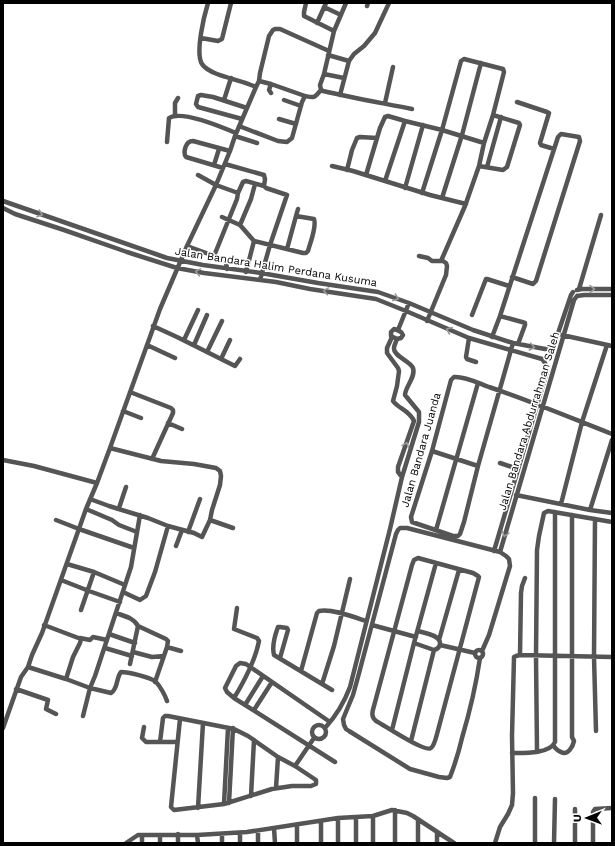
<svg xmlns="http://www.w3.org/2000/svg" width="615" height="846" font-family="'Work Sans',sans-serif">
	<rect width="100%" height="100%" fill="#fff"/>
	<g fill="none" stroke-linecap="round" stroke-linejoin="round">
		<path stroke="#555" stroke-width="4.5" d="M306 3 304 12V16L334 31 324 74 320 85 321 90 323 91C353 98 382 103 412 109
			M367 6 368 3
			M324 7 341 15
			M317 23 326 3
			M334 31 346 3
			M201 38 218 41 222 39 231 3
			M328 55 349 61
			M324 74 344 78
			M259 81 271 84 305 96
			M271 84 269 90 271 93
			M256 87 259 81 260 73 269 36 273 30 275 29H280L329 51
			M340 95 349 61 354 54 364 46 375 33 389 3
			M224 100 231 78
			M284 100 301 106
			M517 102 547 112 549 113 540 143 541 145 554 149
			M385 103 393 67
			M175 116V103L178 98
			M242 119 198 107 196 104 198 96 201 95 213 97 247 108
			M279 119 296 124
			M239 126 278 141 287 142 292 138 302 102 305 96C315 98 314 98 321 90
			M235 136 257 143
			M167 142 169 118C181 110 222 127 236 133
			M225 164 264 175 265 179 264 186 266 188 287 195 270 245 260 280
			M214 165 219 149
			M332 166 353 171 430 195 466 204
			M479 166 503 170 507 167 520 125 519 123 493 115
			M487 167 501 117
			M223 168 186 157C183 153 185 141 193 141L230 151
			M347 170 352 150 357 138 360 137 377 138
			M198 175 216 185 238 193 237 199 214 256
			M366 175 380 128 385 117 388 116 405 121 442 130 422 193
			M385 181 405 121
			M405 188 423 125
			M238 193 243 182 246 181 264 186
			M442 198 462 135 481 63
			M3 201 167 258 203 265 261 273 318 283 378 292 409 303 473 330 513 343 545 349 551 348 555 342 571 295 573 292
			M3 208 15 214 64 230 127 252 177 268 204 273 276 282 310 289 376 299 406 311 469 338 542 359 545 363 547 371 494 551
			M296 216 298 209
			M222 217 240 225 254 241 246 272
			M240 225 251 199 255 184
			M254 241 303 253H306L308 251C310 243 317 227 314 219L296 216 287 249
			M187 246 225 260 226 262 227 269
			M419 256 428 258 432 261H443L446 263 447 266 446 275 427 321
			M441 261 465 206 479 166 484 143 493 115 504 72 503 69 464 59 461 61 442 130 484 143
			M579 289 601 215
			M577 290 582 289H612
			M577 296 584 295H612
			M472 315 486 279H487L509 286
			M500 316 558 137 561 134 579 137 580 141 536 281 533 284 512 277
			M153 326 177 337 235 366 240 359
			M394 329C398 330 402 331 403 335L401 338 397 339 391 336V332Z
			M398 330 409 303
			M562 335 612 346
			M392 337 387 348V353L398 368 399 371 397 386 393 401C399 409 409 410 414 421L398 467V472L402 477
			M492 337 500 316 522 322 525 323V325L518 344
			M469 338 466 357 467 359 476 362
			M184 340 198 310
			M513 343 478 466 464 522 460 534 458 536H453L412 522 411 517 432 451 451 380 454 377C465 376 478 383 489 387 531 401 571 418 612 434
			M147 345 175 358
			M194 345 207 315
			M207 352 222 321
			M221 359 230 340
			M130 392 171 408 173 410V413L152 459
			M123 411 141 418
			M168 423 182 429
			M432 451 478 466
			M3 460 34 466 97 483
			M500 463 518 469
			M516 495 590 510 612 513
			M90 499 109 506 148 518 168 526 194 533 202 537 210 520 212 510 220 485 221 476 220 471 216 468 194 464 161 461 110 448
			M561 504 582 422 607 345
			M119 508 126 487
			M86 509 112 520 119 525 137 532
			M590 510 612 440
			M595 519 594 657 596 731
			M56 520 79 529 134 548
			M210 520 233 528
			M436 530 478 383
			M188 532 200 499
			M176 546 182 530
			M500 552 574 300 577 296
			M418 558 473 573 478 576 479 577 437 734C436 738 434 746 431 748 425 753 384 725 376 721 371 717 372 712 374 706L412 565 414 560Z
			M67 564 94 572 125 585
			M61 580 89 591 120 602
			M123 592 140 600 146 596 155 572 168 526
			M81 610 94 572
			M116 613C124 616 134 618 138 626L166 639 168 641 167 647 155 682
			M44 625 81 639 80 643 73 657 66 679
			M372 625 416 637
			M109 634 135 643
			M80 638 90 640 93 637 107 640
			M439 640 459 570
			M440 645 475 653
			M167 647 181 651
			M105 648 132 656
			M434 650 414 643 436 563
			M475 654a4 4 0 1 1 8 0a4 4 0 1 1-8 0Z
			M133 652 152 657 164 656
			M520 655 521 593 522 586 525 578
			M280 658 288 630 287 628 280 627H278C275 635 272 647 274 655L332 690
			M480 658C476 685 470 711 462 738 459 751 455 764 450 777L447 778 439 777 410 769 349 731 346 729 344 725 343 719 353 695 358 677 396 534 398 530 400 528H407L500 552 506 556 509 559 510 566 489 635 482 651
			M130 664 138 626
			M28 667 66 679 90 688 95 676 131 567 140 515
			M301 671 317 613 319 611C331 608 354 617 366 621
			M322 684 334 646 350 579
			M16 689 48 700 46 709 56 714
			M234 698C245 680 255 661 259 641L257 638 234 629 237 608
			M245 705 263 676
			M254 710 272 682
			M83 716 90 688 111 693C118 689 116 678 121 672 128 672 150 677 156 682 160 686 165 695 167 701
			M180 719 171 807 174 810 224 804 272 789 292 786H311L316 784V780L295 766
			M330 722 246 664 240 663 236 666 225 688 227 692 234 698 335 762
			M312 732a7 7 0 1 1 14 0a7 7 0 1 1-14 0Z
			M144 727 142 738 146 742H177
			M3 728 21 677 28 667 32 655 42 633 86 509 97 483 110 448 160 309 187 246 216 185 230 151 235 136 256 87C243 81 230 79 217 74 212 72 205 69 202 64 195 53 204 16 208 3
			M325 728C336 716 344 703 350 687L390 529 402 477 419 422V412L405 395C405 387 416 377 413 368 410 361 393 356 394 348 394 345 396 342 397 339
			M392 730 414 643
			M411 741 434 650C438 649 440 647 440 643 440 635 424 633 418 631
			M160 742 163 718 165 716H168L234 729 248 736 278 757 295 766 314 738
			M553 745C555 748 558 751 561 752 568 756 573 746 574 741L572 737V515
			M537 751 536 656 537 550 539 536 544 513 548 511 612 522
			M512 753C524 753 550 754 555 742V512
			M276 788 278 757
			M251 796 254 740
			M535 798V843
			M229 803 233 728
			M224 804 228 728
			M198 808 203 723
			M395 810V843
			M373 816V843
			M338 818V843
			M418 819V843
			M297 825V843
			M274 828 275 843
			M258 831V843
			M437 832V843
			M160 835V843
			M197 835 198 843
			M126 843 138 835H197L247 832 338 818 373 816 392 810 407 813 413 816 454 843
			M142 843V835
			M178 843V834
			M222 843V834
			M240 843V833
			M321 843V821
			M356 843V817
			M495 843 500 827 508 814 512 805 513 793 512 736 514 657 516 656 520 655 612 657
			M554 843 555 799
			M575 843V809
			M593 843V812L595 809 612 808"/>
	</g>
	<defs><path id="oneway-chevron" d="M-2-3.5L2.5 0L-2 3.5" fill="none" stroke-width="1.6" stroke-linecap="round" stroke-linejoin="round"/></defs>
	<g stroke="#999">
		<use href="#oneway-chevron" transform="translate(40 214) rotate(19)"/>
		<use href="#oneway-chevron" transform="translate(198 272) rotate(-170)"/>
		<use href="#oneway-chevron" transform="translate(592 289) rotate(-1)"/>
		<use href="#oneway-chevron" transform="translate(326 291) rotate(-171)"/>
		<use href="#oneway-chevron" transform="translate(396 298) rotate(20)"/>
		<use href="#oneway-chevron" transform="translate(449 330) rotate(-157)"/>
		<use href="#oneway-chevron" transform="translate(532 347) rotate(11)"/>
		<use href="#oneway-chevron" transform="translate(406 445) rotate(-70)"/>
		<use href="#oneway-chevron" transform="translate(505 534) rotate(106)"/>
	</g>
	<g text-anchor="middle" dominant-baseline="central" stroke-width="3" stroke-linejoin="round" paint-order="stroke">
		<g font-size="11" fill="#000" stroke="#fff">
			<text transform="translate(276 267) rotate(9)">Jalan Bandara Halim Perdana Kusuma</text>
			<text transform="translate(529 421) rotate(-73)">Jalan Bandara Abdurrahman Saleh</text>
			<text transform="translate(421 450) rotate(-74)">Jalan Bandara Juanda</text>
		</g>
	</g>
	<rect width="615" height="846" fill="none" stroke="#000000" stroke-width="8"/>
	<g transform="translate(587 818) rotate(269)" stroke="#ffffff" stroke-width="3" paint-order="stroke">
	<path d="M0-3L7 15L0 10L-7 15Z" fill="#000000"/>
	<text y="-6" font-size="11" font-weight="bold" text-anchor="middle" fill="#000000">U</text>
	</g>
</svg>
